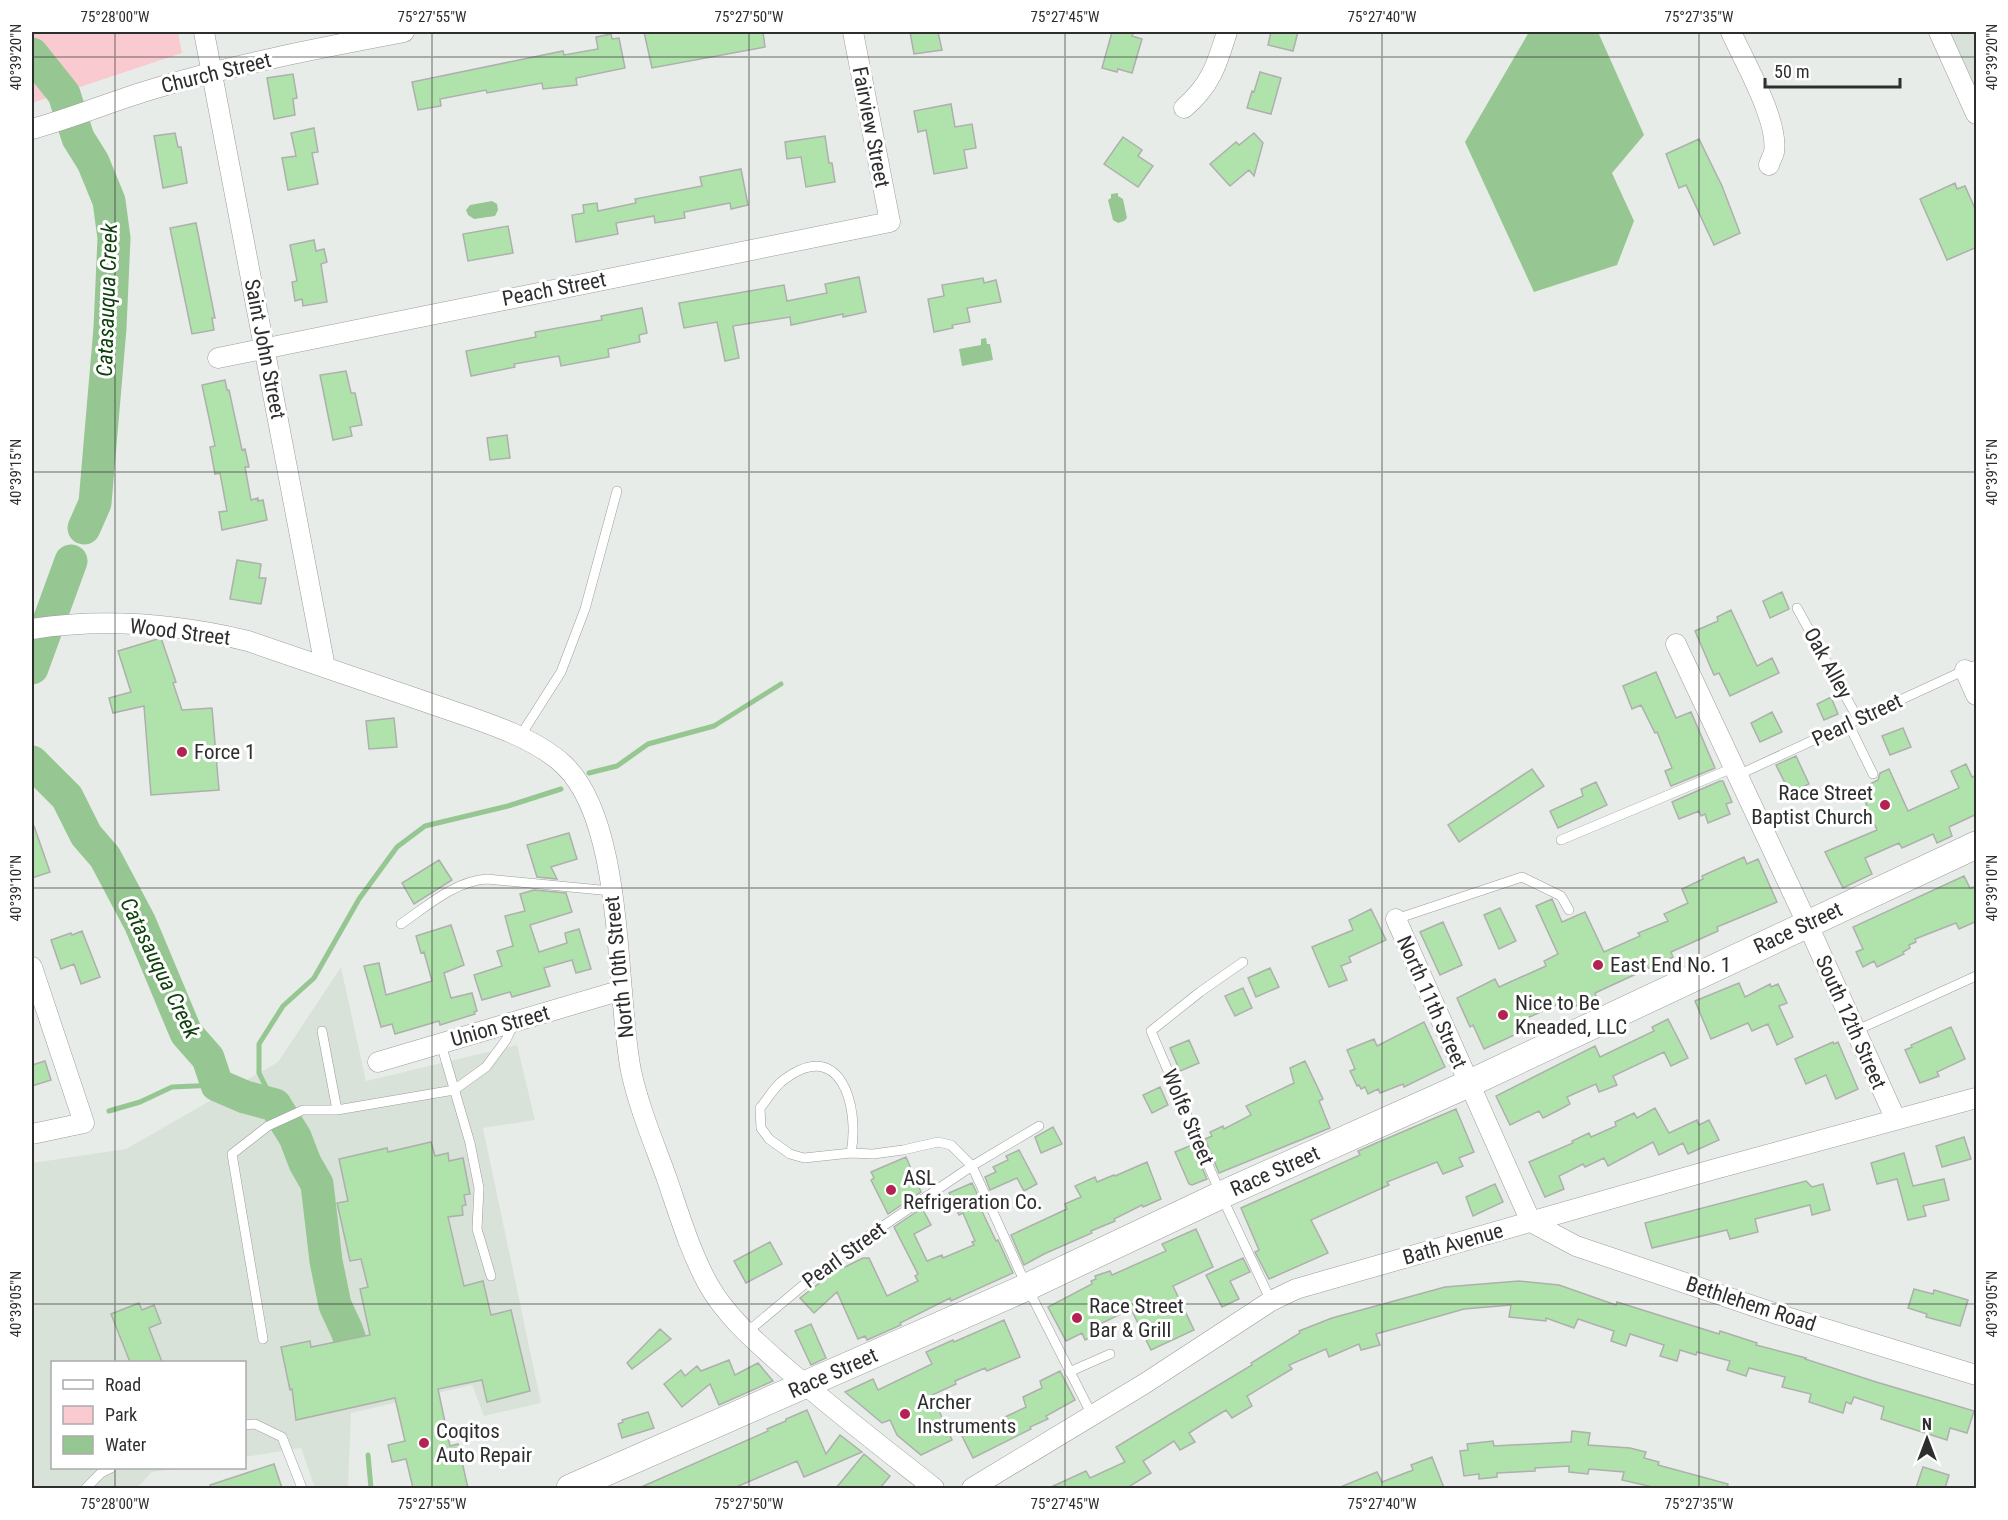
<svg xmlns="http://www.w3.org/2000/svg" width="2008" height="1520" font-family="'Roboto Condensed',sans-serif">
	<rect width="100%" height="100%" fill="#e8ece8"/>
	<path fill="#d9e2d8" d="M1936 32H1976V102Z
		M341 967 366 1081 517 1045 535 1120 483 1128 541 1403 484 1416 472 1385 351 1413 348 1488H315L301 1448 245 1457 244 1362H52V1468H181L152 1472 137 1488H32V1163L126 1149 278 1062Z"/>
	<path fill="#facad1" d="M32 32H178L182 53 32 103Z"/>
	<path fill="#96c691" d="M1529 32H1598L1644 135 1612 173 1634 221 1617 265 1534 292 1465 142Z
		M1118 193V196L1123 199 1127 218 1124 221 1118 223 1113 220 1108 200 1111 198V194Z
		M492 201 497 204 498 210 495 216 474 219 468 215 466 210 470 205Z
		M986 338 987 344H990L993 360 962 366 959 349 981 345V339Z"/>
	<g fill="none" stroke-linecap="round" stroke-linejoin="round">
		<path stroke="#96c691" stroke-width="5" d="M589 773 617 766 648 744 714 726 781 684
			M275 1105 259 1073V1044L283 1006 314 978 359 899 397 847 425 826 508 806 561 789
			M109 1111 140 1102 172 1087 217 1085
			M368 1455 371 1488"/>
		<path stroke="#96c691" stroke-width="33" d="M32 54 64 94 78 138 93 162 109 201 114 238 110 328 95 503 84 528
			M32 668 71 561
			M32 762 67 797 86 835 105 857 140 923 186 1033 208 1058 217 1085 245 1097 275 1105 295 1137 305 1163 317 1184 326 1261 335 1305 347 1331 356 1358"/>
	</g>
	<path fill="#b0e2ab" stroke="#adb0ac" stroke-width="1.5" d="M644 32H763L765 47 652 68Z
		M910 32H938L942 50 914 54Z
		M1112 32H1134L1132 36 1142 39 1132 73 1118 69 1117 72 1102 68Z
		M1271 32H1298L1293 51 1268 45Z
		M611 34 612 39 619 38 625 68 576 78 577 85 543 89 542 83 487 93 486 90 440 99 441 106 418 110 412 82 563 51 564 55 598 49 596 37Z
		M1260 72 1281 78 1271 114 1247 108 1252 91 1254 92Z
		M293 74 297 98 293 99 295 115 274 119 267 78Z
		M951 104 955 127 972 124 976 148 964 150 967 168 934 174 926 130 918 132 914 111Z
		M314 128 318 152 312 153 318 184 288 190 282 158 296 156 291 133Z
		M175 133 178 147H181L187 183 163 188 154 136Z
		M1254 133 1263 143 1254 176 1249 170 1230 186 1210 164 1236 142 1239 145Z
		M825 136 829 163H832L835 182 806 187 801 157 787 159 785 142Z
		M1123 137 1142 150 1138 156 1153 166 1138 187 1104 164Z
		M1699 139 1722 186 1740 233 1714 245 1686 185 1679 188 1666 154Z
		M741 169 748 205 731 209 730 203 684 212 685 218 655 223 654 216 616 223 618 234 576 242 572 215 584 213 583 205 597 203 598 211 636 203 635 199 702 186 700 177Z
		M1955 183 1957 189 1965 186 1977 213V247L1947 260 1920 199Z
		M196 223 215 318H212L214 330 192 334 170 228Z
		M508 226 513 253 468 261 463 234Z
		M314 240 316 251 324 249 327 262 321 264 327 302 303 306 302 299 295 301 292 282 297 281 290 245Z
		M859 277 866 312 843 317V314L791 325 790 317 733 326 739 358 725 361 717 322 684 328 679 303 784 285 787 301 827 293 825 284Z
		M983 278 984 283 996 280 1001 302 967 308 970 322 952 325 953 328 934 332 928 299 944 296 942 285Z
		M642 308 647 333 639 335 640 342 608 349 609 357 561 366 559 356 514 364 515 367 471 376 466 351 536 337 535 332 602 320 601 316Z
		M346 371 351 393H355L362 425 350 427 352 436 333 440 320 375Z
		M225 380 227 390H229L242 450 245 449 249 467H245L251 500 258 498V501L263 500 267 520 222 530 219 512 227 511 220 473 215 474 210 447 215 446 202 385Z
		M507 435 510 458 490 460 487 438Z
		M237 560 261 564 259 578H266L261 604 230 599Z
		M1782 592 1789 609 1770 618 1763 601Z
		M1731 610 1757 666 1772 658 1779 673 1730 696 1719 673 1714 675 1695 631 1718 621 1717 617Z
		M161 638 176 682 173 683 182 710 212 708 219 790 151 795 144 706 113 713 109 698 131 692 118 651Z
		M1656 672 1676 718 1691 712 1715 768 1671 786 1665 771 1672 768 1657 732 1655 733 1641 705 1632 709 1623 686Z
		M1831 697 1838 714 1824 720 1817 704Z
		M1772 712 1782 732 1760 742 1751 723Z
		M394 718 397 747 369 749 366 721Z
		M1903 728 1911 747 1890 755 1882 736Z
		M1796 756 1809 784 1790 793 1776 765Z
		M1966 764 1972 777 1977 775V814L1949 827 1952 836 1937 843 1933 834 1902 848 1899 843 1865 858 1872 874 1843 888 1825 852 1877 830 1861 792 1870 788 1868 785 1878 780 1880 773 1889 769 1908 811 1959 788 1951 771Z
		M1532 769 1544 786 1459 842 1448 825Z
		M1720 781H1723L1732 802 1726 804 1730 814 1708 823 1705 814 1701 816 1699 811 1679 819 1672 802Z
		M1596 782 1607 805 1558 828 1550 811 1583 796 1581 789Z
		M32 826H34L50 872 32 878Z
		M569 833 577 859 551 867 557 879 537 877 527 845Z
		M1744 857 1747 864 1758 859 1777 902 1717 927 1718 931 1671 952 1673 957 1595 993 1596 996 1568 1010 1563 1002 1516 1023 1521 1032 1484 1049 1473 1025 1470 1027 1457 998 1495 979 1499 987 1546 966 1544 961 1558 954 1536 906 1552 899 1562 922 1585 912 1604 952 1640 936 1638 933 1668 921 1664 914 1688 903 1682 889 1703 879 1702 876Z
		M439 860 452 880 414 904 402 883Z
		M1964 876 1970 888 1977 886V921L1959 929 1956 923 1915 939 1916 942 1909 945 1910 948 1903 952 1904 954 1877 967 1874 961 1863 967 1856 952 1863 949 1853 927Z
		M534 890 566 893 572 912 530 925 539 952 567 943 565 933 579 929 591 969 576 973 572 960 544 968 550 986 512 997 510 992 482 1000 474 975 502 966 497 951 513 946 505 916 525 911 520 894Z
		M1500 908 1516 941 1499 949 1484 915Z
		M1371 909 1386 940 1349 957 1351 962 1341 966 1347 980 1329 987 1312 947 1353 930 1349 920Z
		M1443 922 1462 965 1440 975 1420 932Z
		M451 925 464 965 444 973 451 998 472 993 477 1011 474 1012 475 1014 440 1025 439 1021 395 1034 392 1024 381 1027 364 966 379 963 386 995 432 981 424 952 421 953 416 936Z
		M82 931 100 977 81 984 74 964 61 969 51 940 71 933 72 935Z
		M1270 968 1279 987 1256 997 1248 978Z
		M1739 983 1745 997 1770 984 1771 987 1778 984 1787 1003 1779 1006 1793 1037 1777 1045 1768 1024 1752 1031 1748 1023 1711 1039 1695 1001Z
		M1243 988 1252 1008 1235 1016 1225 996Z
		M1668 1019 1688 1058 1671 1066 1664 1052 1613 1076 1617 1085 1599 1092 1596 1084 1567 1097 1570 1104 1557 1111 1543 1118 1539 1111 1510 1125 1496 1096 1595 1046 1600 1057 1654 1031 1652 1027Z
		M1424 1022 1445 1067 1404 1087 1403 1084 1380 1093 1378 1089 1368 1094 1365 1087 1361 1089 1359 1085 1357 1086 1350 1071 1355 1069 1347 1050 1374 1039 1377 1046Z
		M1951 1027 1965 1059 1937 1072 1939 1076 1920 1083 1905 1050 1912 1047 1911 1045Z
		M1189 1040 1199 1063 1180 1071 1170 1048Z
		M1833 1042 1834 1044 1838 1042 1858 1089 1836 1099 1826 1075 1806 1084 1795 1059Z
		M45 1061 51 1080 32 1086V1065Z
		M1305 1061 1323 1099 1319 1101 1330 1128 1219 1173 1205 1139 1212 1136 1210 1132 1223 1126 1224 1129 1251 1115 1246 1106 1294 1083 1290 1068Z
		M1160 1087 1168 1105 1152 1113 1143 1095Z
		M1655 1108 1669 1133 1697 1120 1699 1125 1709 1120 1719 1140 1688 1154 1683 1143 1659 1155 1653 1142 1608 1166 1604 1158 1585 1167 1583 1164 1559 1176 1564 1189 1545 1197 1529 1162 1573 1143 1572 1141 1589 1133 1591 1137 1616 1126 1615 1122 1634 1113 1637 1118Z
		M1456 1109 1474 1152 1459 1158 1463 1166 1443 1174 1437 1162 1387 1182 1389 1185 1311 1220 1328 1253 1269 1279 1255 1252 1259 1250 1241 1208 1360 1155 1358 1151 1374 1144Z
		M1053 1127 1062 1144 1041 1153 1035 1137Z
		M1964 1137 1971 1159 1942 1167 1936 1146Z
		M431 1142 435 1156 448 1153 449 1161 463 1158 470 1194 464 1195 466 1205 462 1206 463 1215 448 1217 464 1286 483 1281 491 1315 511 1310 530 1391 487 1402 482 1380 438 1389 450 1446 458 1444 468 1488H413L406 1459 392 1462 388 1445 405 1441 395 1398 296 1420 292 1389 290 1390 281 1347 310 1341 311 1347 370 1335 360 1289 368 1287 361 1259 350 1261 337 1203 348 1201 339 1159 387 1148 388 1152Z
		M1192 1145 1207 1179 1192 1185 1189 1184 1175 1152Z
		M1019 1150 1037 1184 1024 1191 1017 1178 990 1190 985 1177 996 1172 993 1167 1008 1160 1006 1156Z
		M1904 1153 1913 1186 1944 1179 1949 1200 1923 1206 1926 1216 1908 1220 1897 1179 1877 1184 1871 1163Z
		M906 1157 921 1192 888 1214 871 1180 874 1178 871 1172Z
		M1147 1162 1161 1199 1143 1207 1142 1205 1114 1219 1115 1221 1091 1231 1092 1233 1044 1254 1024 1265 1011 1235 1067 1209 1065 1204 1081 1197 1075 1186 1095 1177 1097 1182 1114 1175 1115 1176Z
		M1806 1181 1812 1187 1823 1184 1830 1210 1812 1215 1810 1205 1755 1219 1758 1232 1730 1239 1727 1230 1652 1248 1645 1223Z
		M972 1183 982 1204 979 1205 996 1241 998 1240 1013 1273 951 1301 950 1298 900 1323 901 1325 867 1340 865 1336 858 1339 837 1292 814 1313 800 1298 843 1265 845 1267 863 1258H869L887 1296 918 1281 915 1276 918 1274 894 1227 922 1208 931 1225 914 1234 927 1261 942 1255 943 1258 974 1245 972 1242 975 1241 963 1213 959 1215 949 1193Z
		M1495 1184 1503 1202 1473 1216 1466 1197Z
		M1196 1229 1213 1267 1173 1286 1194 1330 1151 1350 1131 1309 1102 1323 1105 1330 1085 1340 1082 1333 1066 1341 1048 1307 1092 1284 1091 1281 1096 1279 1095 1276 1110 1271 1112 1275 1166 1251 1162 1244Z
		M770 1242 782 1264 746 1283 734 1261Z
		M1243 1258 1250 1272 1230 1281 1239 1299 1222 1307 1206 1275Z
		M1519 1281 1559 1285 1616 1305 1617 1302 1719 1334 1720 1331 1757 1343 1756 1345 1806 1358 1805 1359 1873 1381 1974 1411 1967 1433 1950 1428 1947 1440 1881 1419 1884 1407 1854 1397 1851 1404 1846 1402 1843 1413 1809 1402 1811 1394 1782 1387 1785 1377 1749 1368 1746 1376 1727 1370 1730 1361 1697 1352 1696 1355 1680 1350 1677 1361 1660 1356 1664 1345 1630 1334 1626 1346 1611 1341 1614 1331 1578 1319 1574 1328 1546 1318V1321L1509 1317 1511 1305 1464 1309 1376 1334 1380 1345 1361 1350 1359 1344 1329 1357 1326 1349 1289 1365 1292 1369 1247 1396 1252 1406 1232 1418 1226 1410 1203 1424 1189 1433 1195 1442 1180 1450 1174 1441 1143 1461 1151 1473 1127 1488H1049L1086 1471 1090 1478 1125 1462 1116 1447 1252 1365 1251 1363 1300 1333 1299 1331 1332 1318 1445 1287Z
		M1914 1289 1933 1294 1934 1290 1968 1300 1960 1326 1926 1317 1927 1314 1908 1308Z
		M139 1303 142 1310 154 1305 161 1323 149 1328 162 1362H130L111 1314Z
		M1004 1320 1020 1357 987 1371 985 1368 955 1381 956 1384 932 1395 952 1440 921 1455 897 1435 890 1420 882 1423 845 1392 873 1379 878 1390 932 1364 926 1352 953 1340 954 1342Z
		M811 1324 826 1358 811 1365 795 1331Z
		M660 1329 671 1339 632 1369 627 1363Z
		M729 1360 735 1375 758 1363 773 1381 719 1405 710 1384 682 1407 664 1384 681 1370 685 1376 697 1366 701 1371Z
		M1060 1371 1075 1400 1046 1416 1048 1419 1030 1427 1031 1429 973 1458 961 1434 984 1423 986 1426 1026 1407 1023 1397 1042 1388 1040 1381Z
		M807 1410 826 1454 840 1435 862 1452 804 1477 797 1461 734 1488H639L768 1431 767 1429 786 1421V1419Z
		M648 1412 654 1428 622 1438 618 1424 623 1422 622 1420Z
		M1572 1431 1590 1433 1588 1445 1630 1448 1646 1452 1644 1458 1659 1462 1658 1465 1728 1484 1727 1488H1657L1622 1480 1624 1472 1589 1469 1588 1474 1569 1472V1466L1535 1468V1471L1497 1473V1477L1479 1479V1474L1464 1476 1460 1451 1468 1450 1467 1444 1493 1441 1494 1446 1571 1442Z
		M864 1454 890 1476 880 1488H836Z
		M1432 1457 1444 1488H1338L1377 1472 1382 1482 1413 1470 1411 1465Z
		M274 1464 282 1488H210V1485Z
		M1923 1467 1949 1475 1945 1488H1916Z"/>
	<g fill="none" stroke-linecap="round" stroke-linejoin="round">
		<g stroke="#9a9d9a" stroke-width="10">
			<path id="lane" d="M1797 608 1858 719
				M1848 723 1873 774
				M519 738 561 672 585 609 617 491
				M1738 775 1976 665
				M1561 840 1735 767
				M1396 919 1522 877 1561 896 1569 910
				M401 924C427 906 455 881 487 879L611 891
				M1243 962 1200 992 1151 1031 1221 1195 1271 1301
				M322 1031 337 1110
				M1855 1031 1976 976
				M441 1044 470 1143 479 1188 477 1229 491 1276
				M851 1153C860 1106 840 1034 781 1082 773 1089 767 1100 760 1108L761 1128 769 1139 790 1154 804 1158 851 1153 873 1154 903 1150 938 1142 951 1145 972 1166 1027 1287 1092 1415
				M746 1333 837 1257 972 1166 1039 1126
				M263 1339 232 1154 268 1126 303 1110H337L454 1090 486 1067 506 1040 513 1025
				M1069 1372 1110 1354
				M244 1425 255 1424 282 1437 302 1488
				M86 1488 101 1473 111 1468"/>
		</g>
		<g stroke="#9a9d9a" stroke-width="21">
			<path id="street" d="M204 32 325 667
				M1731 32C1744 61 1779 121 1774 152 1773 156 1770 161 1769 165
				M1939 32 1976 114
				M1184 108C1211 85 1217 64 1227 32
				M32 129C73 118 112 101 153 89 235 64 320 48 404 32
				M218 358 890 222 853 32
				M32 629C103 618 177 624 248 641 308 661 368 682 429 703 471 718 531 734 564 765 625 823 615 989 631 1071 639 1108 654 1143 667 1179 679 1214 690 1251 708 1284 726 1316 754 1340 781 1364 830 1407 882 1447 934 1488
				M1676 644 1807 923 1896 1120
				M1965 670 1976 695
				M1396 919 1531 1222 1576 1246 1780 1315 1976 1375
				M32 967 84 1123 32 1134
				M378 1062 622 990
				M972 1488 1144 1384 1271 1301 1296 1289 1715 1169 1976 1098"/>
		</g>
		<g stroke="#9a9d9a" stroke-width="28">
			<path id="secondary" d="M570 1488 1027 1287 1221 1195 1468 1084 1976 845"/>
		</g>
		<use href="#lane" stroke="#fff" stroke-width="9"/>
		<use href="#street" stroke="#fff" stroke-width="20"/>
		<use href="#secondary" stroke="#fff" stroke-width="27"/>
	</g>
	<path fill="none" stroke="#2d2e2d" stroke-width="1.5" stroke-opacity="0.45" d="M115 32V1362M432 32V1488M749 32V1488M1065 32V1488M1382 32V1488M1699 32V1488M32 57H1976M32 472H1976M32 888H1976M32 1304H1976M115 1468V1488"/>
	<g fill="#b32352" stroke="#fff" stroke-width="2">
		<circle cx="182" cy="752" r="6"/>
		<circle cx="1885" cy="805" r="6"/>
		<circle cx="1598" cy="965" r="6"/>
		<circle cx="1503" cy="1015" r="6"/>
		<circle cx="891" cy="1190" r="6"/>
		<circle cx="1077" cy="1318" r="6"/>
		<circle cx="905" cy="1414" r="6"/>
		<circle cx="424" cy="1443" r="6"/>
	</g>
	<g text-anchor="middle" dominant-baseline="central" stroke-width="6" stroke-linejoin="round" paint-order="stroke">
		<g font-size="21" fill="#2d2e2d" stroke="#fff">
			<text transform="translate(216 73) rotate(-14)">Church Street</text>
			<text transform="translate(871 127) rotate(79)">Fairview Street</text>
			<text transform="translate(554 289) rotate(-11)">Peach Street</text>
			<text transform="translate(265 349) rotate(79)">Saint John Street</text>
			<text transform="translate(180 632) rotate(7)">Wood Street</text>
			<text transform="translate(1828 663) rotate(61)">Oak Alley</text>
			<text transform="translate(1857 720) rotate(-25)">Pearl Street</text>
			<text transform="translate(1798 928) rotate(-25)">Race Street</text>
			<text transform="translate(619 967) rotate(-96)">North 10th Street</text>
			<text transform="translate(1432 1002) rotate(66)">North 11th Street</text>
			<text transform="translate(1851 1022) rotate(66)">South 12th Street</text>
			<text transform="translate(500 1026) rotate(-16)">Union Street</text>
			<text transform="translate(1188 1117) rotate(67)">Wolfe Street</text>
			<text transform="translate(1275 1171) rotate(-24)">Race Street</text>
			<text transform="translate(1453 1244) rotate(-16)">Bath Avenue</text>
			<text transform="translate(844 1255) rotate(-36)">Pearl Street</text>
			<text transform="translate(1751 1304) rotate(18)">Bethlehem Road</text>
			<text transform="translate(833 1373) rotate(-24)">Race Street</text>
		</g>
		<g font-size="21" fill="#2d2e2d" stroke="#fff" text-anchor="start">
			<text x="194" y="752">Force 1</text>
			<text x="1873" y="793" text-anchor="end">Race Street<tspan x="1873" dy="24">Baptist Church</tspan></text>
			<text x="1610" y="965">East End No. 1</text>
			<text x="1515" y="1003">Nice to Be<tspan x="1515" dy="24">Kneaded, LLC</tspan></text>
			<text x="903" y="1178">ASL<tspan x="903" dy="24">Refrigeration Co.</tspan></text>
			<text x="1089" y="1306">Race Street<tspan x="1089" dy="24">Bar &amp; Grill</tspan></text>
			<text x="917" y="1402">Archer<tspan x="917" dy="24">Instruments</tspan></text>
			<text x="436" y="1431">Coqitos<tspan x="436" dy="24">Auto Repair</tspan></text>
		</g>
		<g font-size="22" font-style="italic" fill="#0f410d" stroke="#fff">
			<text transform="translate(107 300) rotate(-88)">Catasauqua Creek</text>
			<text transform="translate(160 968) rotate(64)">Catasauqua Creek</text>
		</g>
	</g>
	<rect width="2008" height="1520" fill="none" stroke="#ffffff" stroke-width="66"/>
	<rect x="51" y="1361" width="195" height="108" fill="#ffffff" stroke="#ababab" stroke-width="1.5"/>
	<rect x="63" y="1380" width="30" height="9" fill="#ffffff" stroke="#ababab" stroke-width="1.5"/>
	<text x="105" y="1391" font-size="18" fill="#2d2e2d">Road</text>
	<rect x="63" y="1406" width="30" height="18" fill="#facad1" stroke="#ababab" stroke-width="1.5"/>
	<text x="105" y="1421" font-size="18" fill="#2d2e2d">Park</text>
	<rect x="63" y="1436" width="30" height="18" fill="#96c691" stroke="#ababab" stroke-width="1.5"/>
	<text x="105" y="1451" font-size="18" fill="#2d2e2d">Water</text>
	<g transform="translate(1927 1439)" stroke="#ffffff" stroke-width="4.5" paint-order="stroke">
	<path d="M0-4.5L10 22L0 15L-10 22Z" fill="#2d2e2d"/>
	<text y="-9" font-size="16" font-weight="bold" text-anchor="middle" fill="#2d2e2d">N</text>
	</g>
	<path d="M1765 78v9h135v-9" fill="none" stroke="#2d2e2d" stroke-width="3"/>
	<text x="1774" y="78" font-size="18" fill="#2d2e2d" stroke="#ffffff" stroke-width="4.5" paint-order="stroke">50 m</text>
	<rect x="33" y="33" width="1942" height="1454" fill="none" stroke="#2d2e2d" stroke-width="2"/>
	<g font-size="15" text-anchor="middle" fill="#2d2e2d">
		<text x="115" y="22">75°28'00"W</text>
		<text x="432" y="22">75°27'55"W</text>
		<text x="749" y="22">75°27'50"W</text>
		<text x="1065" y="22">75°27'45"W</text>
		<text x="1382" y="22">75°27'40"W</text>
		<text x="1699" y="22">75°27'35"W</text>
		<text transform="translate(16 57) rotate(-90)" y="5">40°39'20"N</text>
		<text transform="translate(1992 57) rotate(-90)" y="5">40°39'20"N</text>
		<text transform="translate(16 472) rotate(-90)" y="5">40°39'15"N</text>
		<text transform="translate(1992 472) rotate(-90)" y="5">40°39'15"N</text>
		<text transform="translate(16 888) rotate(-90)" y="5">40°39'10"N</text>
		<text transform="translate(1992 888) rotate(-90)" y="5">40°39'10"N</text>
		<text transform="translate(16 1304) rotate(-90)" y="5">40°39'05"N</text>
		<text transform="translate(1992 1304) rotate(-90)" y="5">40°39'05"N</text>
		<text x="115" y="1509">75°28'00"W</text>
		<text x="432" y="1509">75°27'55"W</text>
		<text x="749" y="1509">75°27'50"W</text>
		<text x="1065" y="1509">75°27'45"W</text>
		<text x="1382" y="1509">75°27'40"W</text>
		<text x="1699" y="1509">75°27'35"W</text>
	</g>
</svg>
